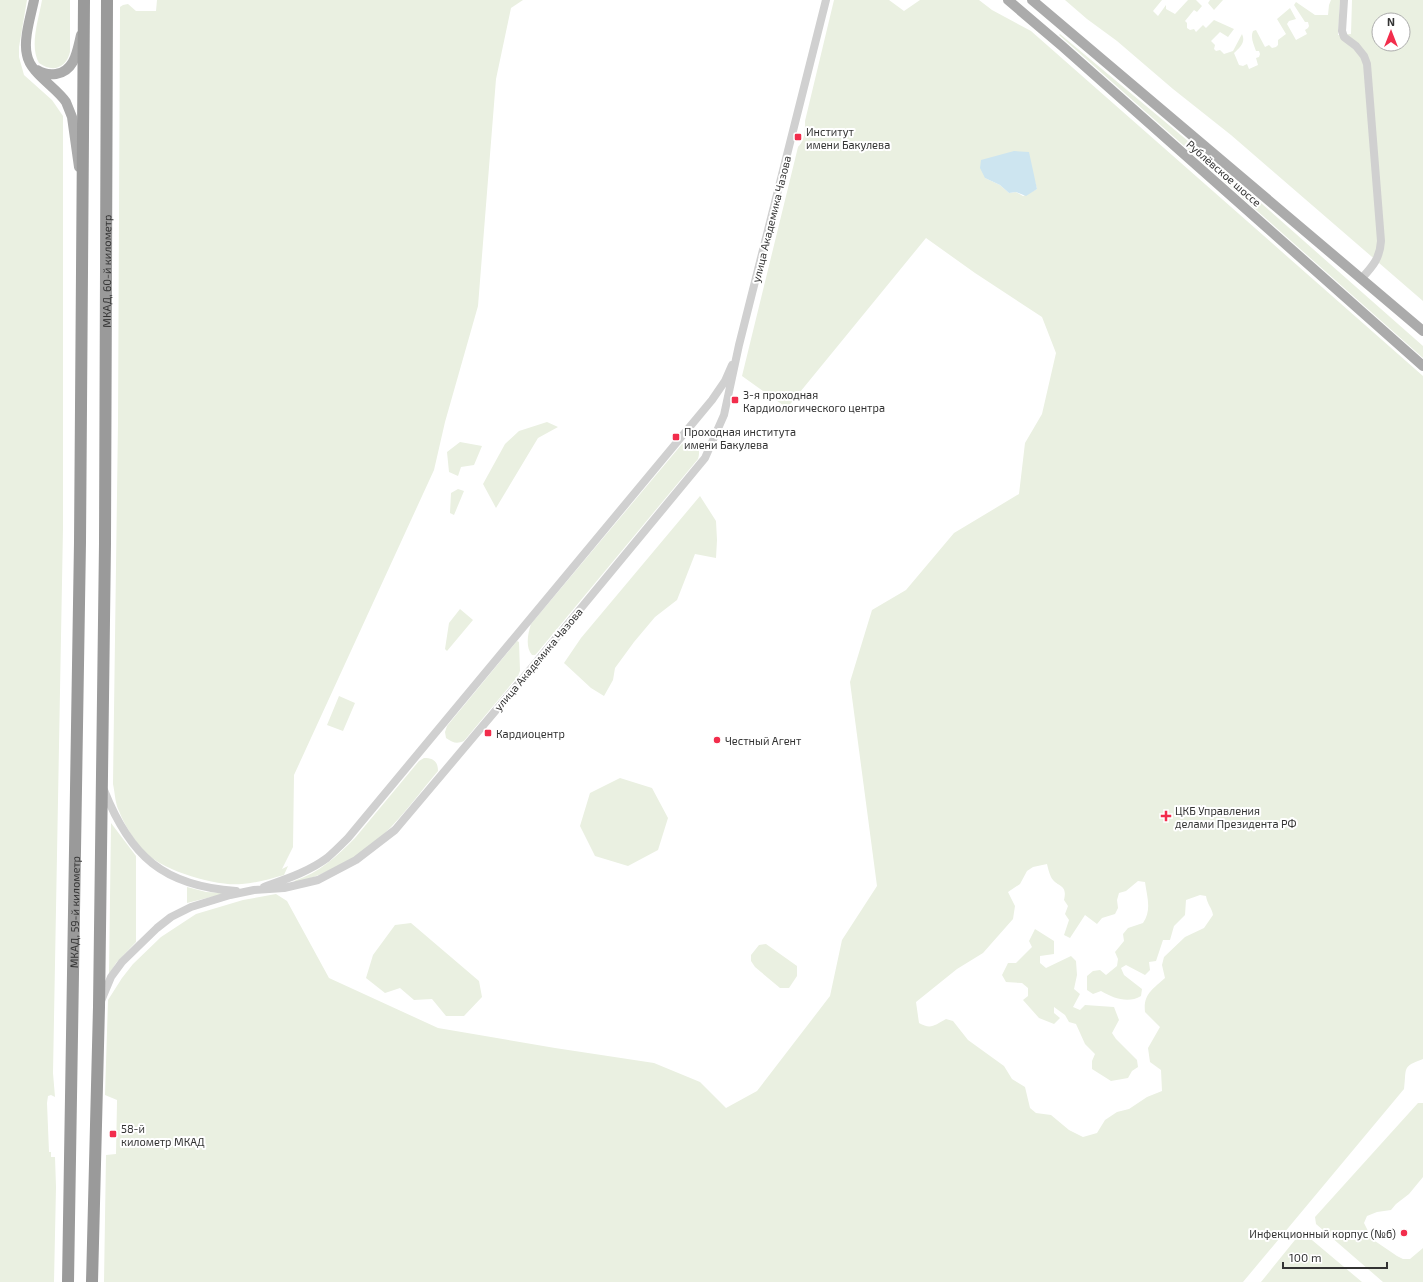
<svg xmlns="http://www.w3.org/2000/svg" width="1423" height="1282" font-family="'Exo 2',sans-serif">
	<rect width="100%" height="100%" fill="#fff"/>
	<path fill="#eaf0e1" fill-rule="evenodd" d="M0 0H27L19 47V57L24 75 52 100 63 116V528L53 1073 55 1097 51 1095 48 1096 47 1103 49 1152H51V1157H55L56 1187 54 1282H0Z
		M42 0H70V52C66 68 53 73 39 63 29 46 39 18 42 0Z
		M157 0H523L511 8 496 79 478 306 445 422 434 470 294 775 293 847 282 869 288 866 284 875C270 879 256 883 242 884 216 887 160 870 143 850 134 840 124 824 119 811 115 803 115 793 113 784L118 422 120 7 123 5 128 4 136 11H156Z
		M834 0H889L904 11 920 0H979L992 10 1031 31 1423 376V1059C1401 1067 1407 1068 1404 1089L1243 1282H104L106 1155 116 1154 117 1102V1100L105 1095 108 1000 122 978 133 964 161 937 196 914 243 900 276 894 287 901 329 978 438 1028 555 1048 654 1063 700 1082 726 1108 757 1091 830 996 842 940 877 886 850 682 872 610 906 590 954 533 1019 494 1025 443 1042 414 1056 353 1042 317 975 273 926 238 787 408 742 376 798 147C805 140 805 131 805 121ZM985 178 1035 182 1037 189 1023 196 1016 192 1009 193 1000 185ZM1047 864C1048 868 1049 873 1051 877 1057 888 1068 883 1064 900L1068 906 1065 914 1069 920 1064 935 1070 938 1085 915 1097 924 1102 918 1115 914 1118 908 1117 900 1119 893 1126 891 1138 881 1145 882C1147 897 1152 910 1143 923L1128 928 1123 934 1124 941 1115 952 1118 959 1117 966 1106 975 1100 970 1093 971 1087 976V990L1093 994 1101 991C1113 998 1128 1004 1141 996L1142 989 1124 975 1121 968 1126 965 1145 975 1150 970 1149 962 1156 961 1163 940H1170L1174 926 1185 915 1186 900 1200 895 1206 896C1207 904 1212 908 1213 915L1204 928 1185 937 1164 957 1162 965 1165 978C1153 989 1143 994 1145 1012L1160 1027 1148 1048 1150 1062 1161 1070 1162 1091 1147 1097 1129 1109 1117 1112 1105 1120 1097 1133 1083 1137 1069 1130 1051 1115 1036 1113 1030 1108 1025 1087 1012 1079 1004 1066 968 1040 953 1021 946 1019C935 1025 931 1030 919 1023L916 1002 957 969 983 953 1013 919 1015 906 1008 892 1020 884 1027 871 1033 867Z
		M1065 0H1162L1153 11 1158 16 1166 5V9L1175 14 1188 0H1196L1202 6 1197 12 1194 10 1185 21 1187 23V28L1190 30 1194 29 1196 32 1203 25 1206 28 1214 20 1234 29 1228 37 1220 32 1211 41 1215 45 1214 49 1216 51 1220 50 1224 54 1233 51 1242 34C1246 42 1240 48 1234 53L1239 65 1243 66 1247 64 1249 69 1258 65 1256 58 1259 57 1260 54 1259 51H1256C1254 45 1250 38 1253 31L1256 30 1265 47 1269 45 1272 48 1276 47 1278 45V40L1286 34 1277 19 1290 8 1296 19 1289 21 1287 24 1296 40 1307 34 1305 30 1308 28 1309 26 1308 22H1305L1294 5 1296 2 1315 15H1328L1329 5 1331 0H1340L1338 35 1351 34 1352 0H1423V301L1231 135 1173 89 1117 41 1087 19ZM1379 20H1403V44H1379Z
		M1210 0H1223L1214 10 1208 3Z
		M1060 34 1237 182 1423 346V358L1059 35Z
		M547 422 558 427 538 438 496 508 483 484 505 444 519 431Z
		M460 442 482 446 474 465 461 467 458 476 449 472 447 452Z
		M688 442C698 444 701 449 698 459L537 653 535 655H532C525 647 528 633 531 624L682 444Z
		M458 489 464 491 454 515 450 513 451 493Z
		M700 496 716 521 717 540 716 558 695 554 677 600 655 617 634 642 615 668 613 680 604 696 591 688 564 663 581 638Z
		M460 609 473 620 447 651 445 649 449 623Z
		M517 641 519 642 520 671 518 676 464 741C457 744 453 743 446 738L445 732 447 726Z
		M339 696 355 703 343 731 327 725Z
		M424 758C433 758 438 761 438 771 420 792 404 815 384 834 360 857 327 874 296 883L294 881C319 873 337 856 355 838L419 761Z
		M620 778 652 788 668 818 658 850 628 866 595 856 580 826 590 793Z
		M111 823 136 856V942L116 963 109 974Z
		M187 887 206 892 223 893V894L187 903Z
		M411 923 479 981 482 997 464 1016H446L432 999 414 1000 400 988 385 993 366 978 373 955 395 925Z
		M1035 929 1054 941V954L1040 956V963L1046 968 1071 956 1076 961 1077 975 1074 989 1080 994 1073 1007 1080 1010 1085 1005 1114 1007 1119 1020 1112 1033 1116 1039 1137 1060 1138 1067 1132 1071 1128 1078 1111 1081 1092 1069V1061L1095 1054 1085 1044 1076 1024 1069 1022 1065 1015 1054 1007V1013L1060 1018 1054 1024 1039 1018 1023 1000 1028 996V988L1022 983 1006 982 1002 975 1008 963H1016L1032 947 1029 941Z
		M766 944 797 966V976L789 988H780L755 967 751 961V955L759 945Z
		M1418 1103H1423V1177L1409 1194 1396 1204 1391 1210 1377 1212 1367 1216 1364 1223 1372 1239 1397 1256 1403 1259H1410L1423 1248V1282H1383L1316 1224 1315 1217Z
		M1299 1235H1306L1362 1282H1261Z"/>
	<path fill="#cde5f0" d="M1014 151 1029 152 1037 189 1026 196 1016 192 1009 193 1000 185 985 178 980 168 981 160Z"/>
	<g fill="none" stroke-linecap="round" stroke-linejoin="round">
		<path stroke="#d0d0d0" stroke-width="8" d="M1344 0 1342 31 1344 37 1356 46 1364 56 1367 64 1381 241C1380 258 1373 266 1362 278
			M104 790C130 856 163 886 236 891
			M264 887C286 879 308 872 327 858 334 852 341 845 348 838L712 400 725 381 732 365
			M101 1001 111 977 122 962 157 928 171 917 191 907 230 895 254 890 284 888 318 880 356 860 395 830 529 671 705 458 724 415 739 345 826 0"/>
		<path stroke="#ababab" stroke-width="10" d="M34 0C31 15 23 40 27 55 30 73 56 87 66 102 68 107 70 112 72 117L79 167
			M1008 0 1062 46 1423 366
			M1032 0 1423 331
			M37 70C43 74 49 75 56 74 75 71 77 51 81 35"/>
		<g stroke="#9a9a9a" stroke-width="12">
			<path id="s1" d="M68 1282 80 542 84 0"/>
			<path id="s2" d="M92 1282 99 1007 105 543 107 0"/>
		</g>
	</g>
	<g fill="#f22d4c" stroke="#fff" stroke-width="1.5">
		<rect x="794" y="133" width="8" height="8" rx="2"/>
		<rect x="731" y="396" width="8" height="8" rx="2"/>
		<rect x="672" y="433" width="8" height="8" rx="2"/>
		<rect x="484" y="729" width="8" height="8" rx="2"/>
		<circle cx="717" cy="740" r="4"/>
		<path d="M1164 810h4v4h4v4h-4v4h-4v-4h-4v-4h4z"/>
		<rect x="109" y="1130" width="8" height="8" rx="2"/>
		<circle cx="1404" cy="1233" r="4"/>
	</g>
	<g text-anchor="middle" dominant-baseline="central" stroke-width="4" stroke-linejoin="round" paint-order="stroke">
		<g font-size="11" fill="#333" stroke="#fff" text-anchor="start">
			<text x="806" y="131">Институт<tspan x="806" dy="13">имени Бакулева</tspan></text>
			<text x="743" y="394">3-я проходная<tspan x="743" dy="13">Кардиологического центра</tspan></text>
			<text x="684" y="431">Проходная института<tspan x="684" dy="13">имени Бакулева</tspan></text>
			<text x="496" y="733">Кардиоцентр</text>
			<text x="725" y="740">Честный Агент</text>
			<text x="1175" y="810">ЦКБ Управления<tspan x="1175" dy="13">делами Президента РФ</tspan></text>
			<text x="121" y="1128">58-й<tspan x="121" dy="13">километр МКАД</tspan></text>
			<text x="1396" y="1233" text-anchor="end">Инфекционный корпус (№6)</text>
		</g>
		<g font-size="11" fill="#333" stroke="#fff">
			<text transform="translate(1224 173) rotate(41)">Рублёвское шоссе</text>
			<text transform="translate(771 219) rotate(-76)">улица Академика Чазова</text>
			<text stroke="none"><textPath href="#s2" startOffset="1011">МКАД, 60-й километр</textPath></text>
			<text transform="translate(538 659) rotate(-50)">улица Академика Чазова</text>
			<text stroke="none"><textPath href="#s1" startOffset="370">МКАД, 59-й километр</textPath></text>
		</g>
	</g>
	<g transform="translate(1391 32)"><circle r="19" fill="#ffffff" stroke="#adadad"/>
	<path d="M0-3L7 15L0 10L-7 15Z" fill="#f22d4c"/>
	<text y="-6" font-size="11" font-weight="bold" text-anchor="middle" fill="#333333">N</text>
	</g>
	<path d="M1283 1262v6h104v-6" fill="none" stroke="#333333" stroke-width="2"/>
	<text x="1289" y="1262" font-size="12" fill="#333333" stroke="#ffffff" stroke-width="3" paint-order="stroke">100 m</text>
</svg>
